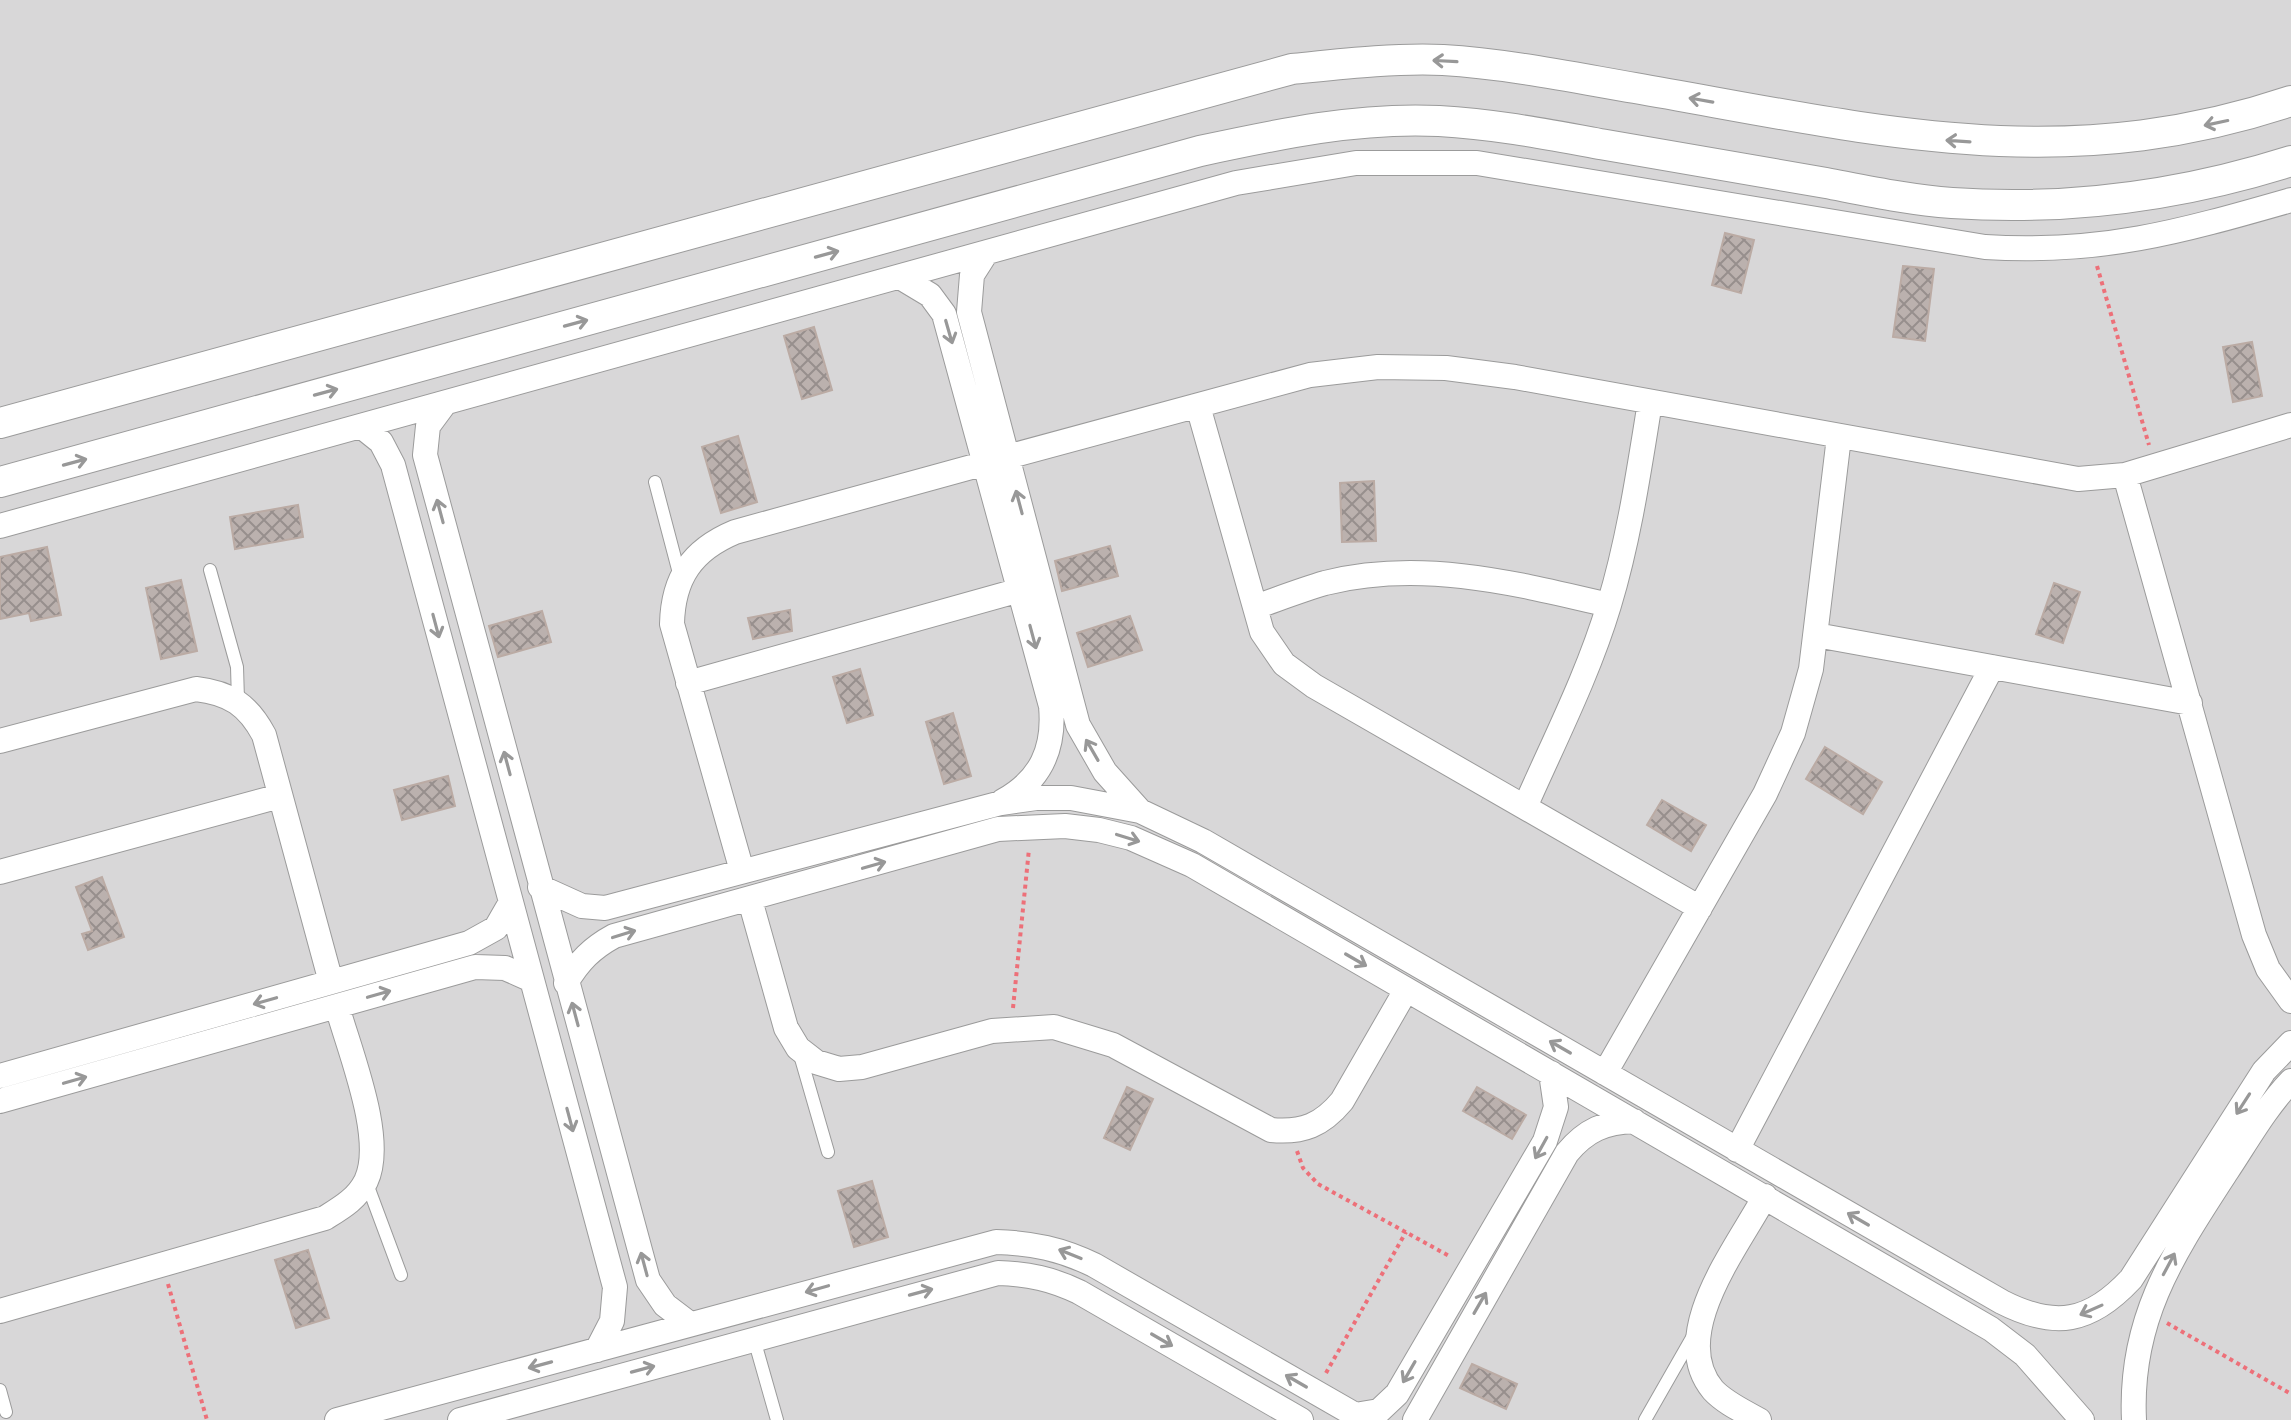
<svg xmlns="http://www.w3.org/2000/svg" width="2291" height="1420" font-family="Signika,sans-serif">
	<defs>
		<pattern id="building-cross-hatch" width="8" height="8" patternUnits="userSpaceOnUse" patternTransform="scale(2)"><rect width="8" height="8" fill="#bbb1ae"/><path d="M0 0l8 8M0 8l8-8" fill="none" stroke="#978f8d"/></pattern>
	</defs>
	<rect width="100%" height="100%" fill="#ebe6e1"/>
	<path fill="#d8d7d8" d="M0 0H2291V1420H0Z"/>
	<path fill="url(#building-cross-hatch)" stroke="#bbaba4" stroke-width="2" d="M1725 233 1754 240 1741 293 1712 285Z
		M1903 266 1934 269 1925 341 1893 337Z
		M814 327 832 390 802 399 784 336Z
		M2252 342 2262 396 2233 402 2223 347Z
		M738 436 757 502 721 513 702 447Z
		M1374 481 1376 541 1342 542 1340 483Z
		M298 505 303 537 235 549 230 517Z
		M1110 546 1118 576 1062 591 1055 561Z
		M47 547 61 615 31 621 29 613 0 619V557Z
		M181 580 197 651 161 659 146 588Z
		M2054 583 2080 592 2063 643 2036 634Z
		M790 610 792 631 753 639 748 618Z
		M542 611 551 642 498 657 489 626Z
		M1130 616 1142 650 1088 667 1077 633Z
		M860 669 873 715 847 723 833 677Z
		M953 713 971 776 944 784 926 722Z
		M1825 747 1882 782 1863 814 1806 779Z
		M448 776 455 806 402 820 394 790Z
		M1662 800 1706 825 1691 851 1647 825Z
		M102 877 124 937 88 950 82 934 92 931 76 887Z
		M1127 1087 1153 1099 1130 1150 1104 1138Z
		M1477 1087 1526 1115 1512 1139 1463 1111Z
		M872 1181 888 1237 854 1247 838 1191Z
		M308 1250 329 1318 296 1328 275 1260Z
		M1472 1364 1517 1384 1506 1409 1460 1388Z"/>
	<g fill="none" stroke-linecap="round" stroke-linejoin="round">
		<g stroke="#9b9b9b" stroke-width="14">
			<path id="service" d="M655 482 680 577
				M210 570 237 667 238 700
				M800 1055 828 1152
				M366 1181 401 1275
				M754 1339 777 1420
				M0 1390 6 1412
				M1645 1420 1693 1336"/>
		</g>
		<g stroke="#9b9b9b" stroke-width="26">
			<path id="minor" d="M986 253 972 275 969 312 1078 725 1105 772 1140 811
				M900 277 930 295 944 314 1051 706C1055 749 1041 780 1003 801
				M445 403 428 426 425 455 648 1280 665 1305 690 1324
				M1198 406 1262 632 1284 664 1314 686 1700 908
				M361 426 381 442 393 465 615 1287 612 1321 597 1350
				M1007 457 1310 375 1378 367 1446 368 1515 377 2078 479 2125 475 2291 425
				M2125 475 2254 935 2268 969 2291 1001
				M0 526 1236 183 1356 163H1477L1985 247C2103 254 2179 232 2291 200
				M1255 607C1278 599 1301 590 1325 583 1421 559 1515 583 1609 605
				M1816 635 2190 703
				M688 683 1020 590
				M0 741 196 689C230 693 248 705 264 735L331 982
				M1525 807C1554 741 1588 675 1609 605 1629 539 1639 470 1650 402
				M742 871 672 624C673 578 692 550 735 532L986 463
				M0 872 280 796
				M540 887 582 906 605 908 1001 803 1036 798H1071L1140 811 1203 841 2002 1302C2055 1329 2090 1323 2131 1279L2264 1071 2291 1043
				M750 900 786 1028 798 1048 816 1062 839 1069 862 1067 992 1031 1054 1027 1113 1045 1271 1130C1303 1133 1322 1125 1342 1101L1406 990
				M566 983C579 961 592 948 614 936L998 829 1065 826 1099 830 1131 838 1192 865 1991 1329 2025 1355 2082 1420
				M1605 1073 1765 794 1793 733 1811 669 1839 437
				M0 1076 469 943 496 928 511 902
				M0 1101 475 967 505 968 532 980
				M1737 1150 1992 667
				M0 1311 325 1218C341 1208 357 1199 366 1181 386 1139 349 1050 337 1006
				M1355 1415 1379 1411 1397 1394 1545 1141 1556 1107 1551 1073
				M337 1420 996 1242C1032 1243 1061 1249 1094 1265L1364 1420
				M460 1420 998 1273C1029 1274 1052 1279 1079 1292L1301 1420
				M1415 1420 1567 1153C1586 1130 1605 1122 1634 1121
				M1759 1420C1743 1411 1725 1403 1713 1390 1667 1335 1737 1248 1765 1196
				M2134 1420C2129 1318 2174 1253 2227 1171 2247 1141 2266 1107 2291 1081"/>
		</g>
		<g stroke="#9b9b9b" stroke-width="32">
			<path id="tertiary" d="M0 423 1292 69C1342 64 1392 58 1443 60 1508 64 1571 77 1635 88 1866 128 2059 179 2291 101
				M0 482 1200 151C1279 134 1358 117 1439 121 1495 124 1551 135 1606 145 1680 158 1753 171 1826 183 1868 191 1910 200 1952 203 2068 211 2180 196 2291 161"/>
		</g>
		<path stroke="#ed7079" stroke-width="4" stroke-dasharray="4 4" stroke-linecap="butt" d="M2097 266 2149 445
			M1013 1008 1029 849
			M1297 1151 1303 1168 1318 1184 1451 1257
			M168 1284 207 1420
			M2167 1323 2291 1394
			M1326 1373 1406 1232"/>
		<use href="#service" stroke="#fff" stroke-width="12"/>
		<use href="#minor" stroke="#fff" stroke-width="24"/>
		<use href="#tertiary" stroke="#fff" stroke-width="30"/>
	</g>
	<defs><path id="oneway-shaft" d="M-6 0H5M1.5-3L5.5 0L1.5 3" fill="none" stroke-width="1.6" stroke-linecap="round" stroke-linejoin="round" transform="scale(2)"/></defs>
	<g stroke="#989898">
		<use href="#oneway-shaft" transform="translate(1445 61) rotate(-177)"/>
		<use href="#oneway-shaft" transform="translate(1701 100) rotate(-170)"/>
		<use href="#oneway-shaft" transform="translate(2216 123) rotate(168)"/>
		<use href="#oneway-shaft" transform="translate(1958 141) rotate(-176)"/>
		<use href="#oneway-shaft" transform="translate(827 254) rotate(-15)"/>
		<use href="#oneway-shaft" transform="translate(576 323) rotate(-15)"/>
		<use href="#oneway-shaft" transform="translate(949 332) rotate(74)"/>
		<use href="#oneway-shaft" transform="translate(326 392) rotate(-15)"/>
		<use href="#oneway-shaft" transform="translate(75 462) rotate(-15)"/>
		<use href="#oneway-shaft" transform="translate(1019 502) rotate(-105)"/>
		<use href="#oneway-shaft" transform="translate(440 511) rotate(-105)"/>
		<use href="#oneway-shaft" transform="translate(436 626) rotate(75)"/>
		<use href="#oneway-shaft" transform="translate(1033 637) rotate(75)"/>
		<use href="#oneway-shaft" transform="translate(1092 750) rotate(-120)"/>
		<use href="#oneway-shaft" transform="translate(507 763) rotate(-105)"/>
		<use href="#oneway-shaft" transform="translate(1128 838) rotate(17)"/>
		<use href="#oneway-shaft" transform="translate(874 865) rotate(-16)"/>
		<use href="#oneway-shaft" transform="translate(624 934) rotate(-17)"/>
		<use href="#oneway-shaft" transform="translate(1356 960) rotate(30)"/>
		<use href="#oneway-shaft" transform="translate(379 994) rotate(-16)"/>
		<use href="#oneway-shaft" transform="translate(265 1001) rotate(164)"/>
		<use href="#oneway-shaft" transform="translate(575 1014) rotate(-105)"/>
		<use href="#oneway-shaft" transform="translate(1560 1047) rotate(-150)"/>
		<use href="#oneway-shaft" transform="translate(75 1080) rotate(-16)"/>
		<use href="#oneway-shaft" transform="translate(2243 1104) rotate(123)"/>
		<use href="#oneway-shaft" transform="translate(570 1120) rotate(75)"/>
		<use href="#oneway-shaft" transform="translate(1541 1148) rotate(119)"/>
		<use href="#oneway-shaft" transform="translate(1858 1219) rotate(-150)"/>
		<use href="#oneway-shaft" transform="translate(1070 1254) rotate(-158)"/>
		<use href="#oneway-shaft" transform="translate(644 1264) rotate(-105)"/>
		<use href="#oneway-shaft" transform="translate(2169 1264) rotate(-62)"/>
		<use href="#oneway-shaft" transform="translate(817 1289) rotate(164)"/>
		<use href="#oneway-shaft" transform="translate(921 1292) rotate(-15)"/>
		<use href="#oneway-shaft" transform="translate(1480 1303) rotate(-60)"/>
		<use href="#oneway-shaft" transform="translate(2091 1310) rotate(156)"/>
		<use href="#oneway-shaft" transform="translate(1162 1340) rotate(30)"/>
		<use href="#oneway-shaft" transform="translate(540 1365) rotate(165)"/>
		<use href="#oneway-shaft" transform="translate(643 1369) rotate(-15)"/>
		<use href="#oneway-shaft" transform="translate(1409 1372) rotate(120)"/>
		<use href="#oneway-shaft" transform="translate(1296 1381) rotate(-150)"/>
	</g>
</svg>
